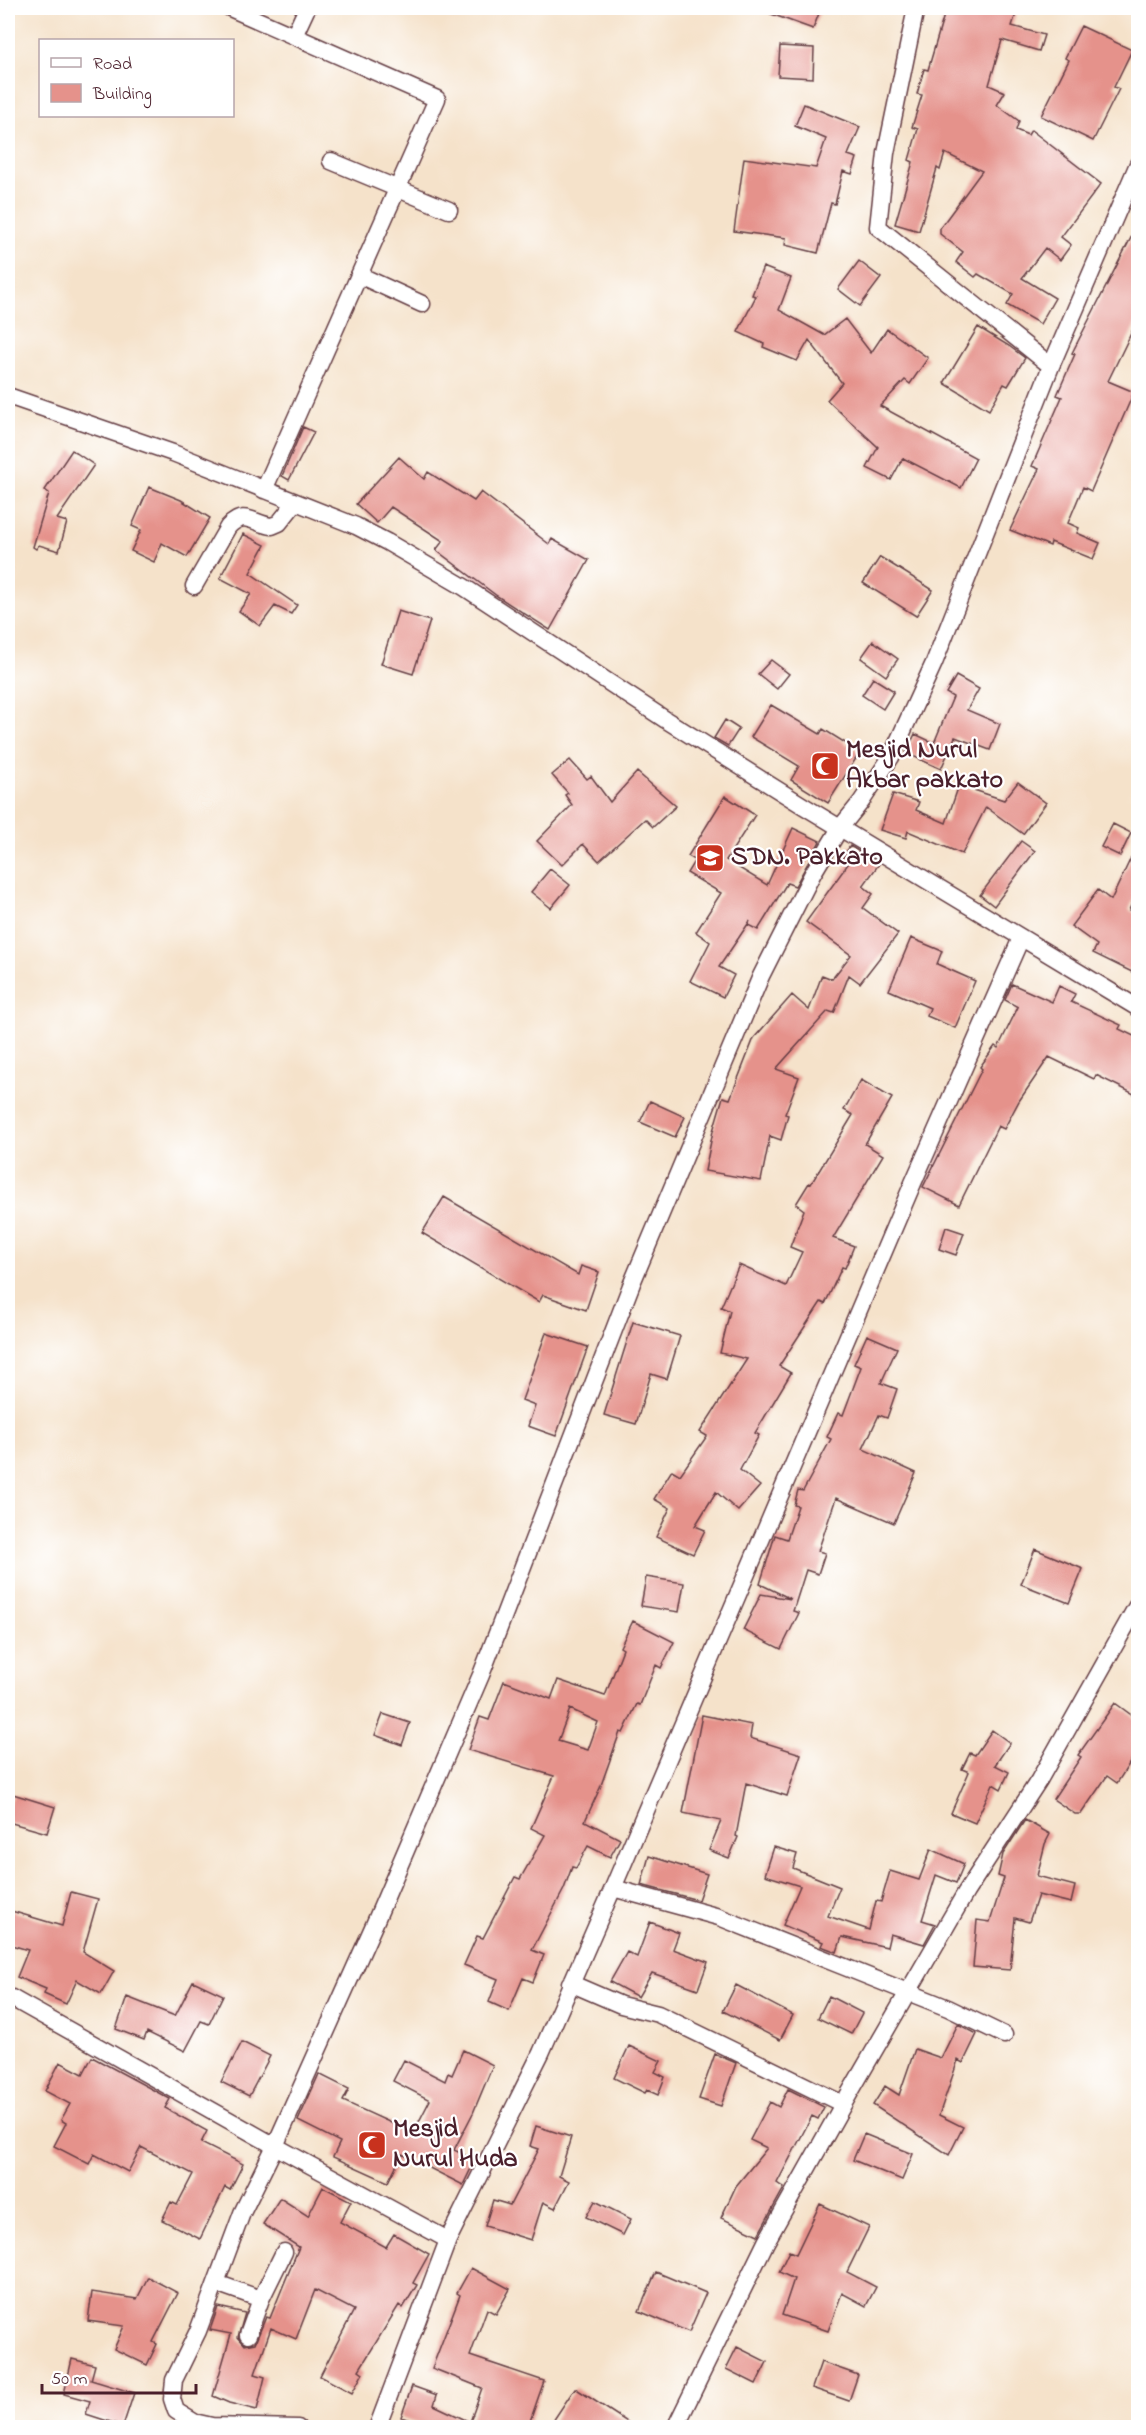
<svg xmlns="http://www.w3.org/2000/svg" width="1146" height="2435" font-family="'Indie Flower',sans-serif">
	<rect width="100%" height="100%" fill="#fff"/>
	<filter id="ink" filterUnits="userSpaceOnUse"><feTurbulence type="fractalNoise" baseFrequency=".0167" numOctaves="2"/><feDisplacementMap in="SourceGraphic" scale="12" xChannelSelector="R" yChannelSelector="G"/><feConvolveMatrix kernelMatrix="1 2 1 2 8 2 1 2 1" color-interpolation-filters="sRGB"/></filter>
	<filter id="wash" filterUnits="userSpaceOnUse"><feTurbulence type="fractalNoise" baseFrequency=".008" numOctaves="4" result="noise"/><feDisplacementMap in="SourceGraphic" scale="24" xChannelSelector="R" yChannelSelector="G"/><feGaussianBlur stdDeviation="1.35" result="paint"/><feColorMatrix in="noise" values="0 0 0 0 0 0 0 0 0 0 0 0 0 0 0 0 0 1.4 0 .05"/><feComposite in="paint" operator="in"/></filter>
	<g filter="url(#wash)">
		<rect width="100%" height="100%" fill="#f5e2ca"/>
		<g id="blocks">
			<path fill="#e5928b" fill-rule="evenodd" d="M760 8H821L813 29 760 10Z
				M946 8H1018L1012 26 1044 35 1039 51 1002 40 989 85 1005 92 997 105 1019 121 1016 130 1028 135 1031 130 1101 184 1061 237 1071 245 1060 260 1045 248 1022 278 1055 298 1040 324 1007 305 1013 294 978 274 975 277 956 262 963 252 940 234V228L982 171 945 153 940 170 937 168 919 231 895 224 913 162 909 160 918 129 912 127 922 95 917 94 924 69 928 70Z
				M1081 26 1132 50 1114 87 1119 89 1093 141 1041 116 1069 60 1065 58Z
				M780 46 814 48 813 78 778 76Z
				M804 104 860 127 848 155 857 158 852 174 843 171 835 204 831 203 818 253 785 245 786 238 734 231 744 158 816 168 826 139 795 126Z
				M1138 224V319L1108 381 1134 392 1091 491 1083 487 1068 523 1079 528 1077 533 1100 543 1093 559 1051 542 1050 546 1010 530 1039 469 1032 466 1062 397 1057 395 1075 354 1072 353Z
				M859 261 881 278 860 306 838 289Z
				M763 267 791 278 779 310 824 335 845 319 871 353 887 329 928 358 910 384 905 380 880 406 976 458 961 488 903 458 891 480 867 468 878 447 827 400 842 383 809 340 797 361 763 347 764 344 738 332 756 296 752 295Z
				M978 327 1009 346 1025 358 1008 386 1004 384 989 410 944 383Z
				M303 427 314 432 289 480 282 476Z
				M72 450 94 465 57 519 67 522 59 551 39 545 36 549 33 547 49 493 45 490Z
				M399 457 424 479 428 472 474 501 481 492 549 544 552 539 589 560 550 630 497 596 436 550 443 541 391 507 377 523 356 504Z
				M149 487 181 500 210 518 187 557 162 543 154 562 131 551 141 530 132 526Z
				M243 534 265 545 250 573 297 605 291 614 275 606 260 626 239 611 251 594 220 578Z
				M880 557 933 590 916 616 863 583Z
				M398 611 430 621 413 674 381 664Z
				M873 641 898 659 886 676 861 658Z
				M771 660 789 674 777 689 758 674Z
				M956 676 979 689 967 710 1000 724 990 750 955 737 941 769 906 753 915 734 934 743 953 697 946 693Z
				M873 678 894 691 883 709 862 695Z
				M771 705 820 734 823 729 860 752 828 803 791 780 799 766 751 737Z
				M725 720 739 729 728 746 714 738Z
				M570 760 587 779 591 776 610 802 637 772 676 806 653 827 645 819 599 861 583 844 562 865 537 841 572 805 565 795 568 793 552 775Z
				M1018 782 1046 803 1023 834 986 807 962 854 908 831 906 838 880 830 893 794 919 802 916 810 946 823 959 785 1004 800Z
				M725 796 755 815 726 860 767 885 793 828 820 841 795 886 787 883 758 930 748 925 750 921 719 967 734 975 723 997 690 981 710 942 696 932 721 893 687 873 695 860 688 856Z
				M1113 824 1131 833 1120 856 1101 847Z
				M1021 841 1035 851 994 906 980 895Z
				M1138 843V890L1129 910 1138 914V975L1093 953 1097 945 1071 926 1098 890 1111 900Z
				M850 846 879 864 863 886 873 894 863 908 898 934 860 983 849 975 834 1013 828 1011 776 1069 799 1077 785 1114 788 1115 781 1140 770 1136 761 1181 705 1171 713 1131 723 1097 730 1099 754 1038 792 995 809 1010 822 975 832 979 851 955 806 922 848 864 841 860Z
				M550 869 570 885 551 908 531 892Z
				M911 938 942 951 937 964 975 981 955 1028 927 1016 930 1008 889 990Z
				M1012 984 1052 1002 1059 986 1075 994 1071 1002 1121 1025 1119 1029 1138 1038V1096L1096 1075 1094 1079 1049 1057 1019 1101 1004 1129 998 1126 959 1205 923 1187 982 1069 980 1067 995 1046 998 1048 1018 1007 1005 1000Z
				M861 1080 892 1098 865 1144 883 1155 833 1238 854 1246 845 1268 842 1267 825 1304 821 1302 779 1366 791 1373 755 1433 759 1435 740 1470 760 1486 738 1511 716 1492 695 1526 705 1530 693 1554 656 1537 670 1508 654 1499 672 1470 680 1475 707 1436 700 1432 747 1359 720 1353 730 1311 721 1307 739 1265 786 1286 802 1252 790 1247 804 1210 796 1204 809 1183 811 1184 853 1115 844 1110Z
				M650 1101 685 1117 675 1137 640 1122Z
				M444 1197 578 1275 581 1266 599 1272 586 1310 543 1295 539 1302 422 1233Z
				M946 1227 964 1233 956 1255 939 1249Z
				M633 1322 680 1336 667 1379 651 1374 636 1424 604 1415Z
				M546 1333 588 1347 556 1436 528 1426 535 1405 522 1400Z
				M867 1335 897 1348 881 1383 897 1389 887 1418 879 1415 863 1449 916 1473 894 1523 836 1498 818 1551 825 1553 818 1574 806 1570 793 1611 799 1613 781 1649 743 1630 761 1594 791 1599 760 1584 775 1535 787 1539 798 1506 794 1505 798 1490 803 1491 831 1439 827 1437 838 1413 843 1415 861 1367 854 1364Z
				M1035 1549 1083 1569 1069 1603 1021 1584Z
				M646 1577 684 1583 679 1612 641 1606Z
				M633 1621 674 1642 661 1668 656 1665 640 1705 637 1704 623 1733 620 1732 600 1788 585 1821 620 1839 610 1857 588 1846 576 1868 572 1867 564 1889 532 1950 544 1955 533 1982 523 1978 509 2011 489 2002 498 1979 464 1965 477 1936 483 1938 515 1877 520 1879 545 1835 531 1828 554 1776 468 1750 480 1717 489 1720 504 1681 551 1699 558 1680 605 1696 623 1649 620 1647ZM570 1709 598 1722 588 1750 558 1741Z
				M1115 1703 1138 1720V1750L1117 1783 1107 1776 1081 1814H1075L1053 1799 1081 1757 1078 1755Z
				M383 1714 410 1723 402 1745 375 1735Z
				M702 1715 752 1725 750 1738 801 1754 787 1796 746 1783 736 1836 738 1837 729 1858 709 1850 721 1821 683 1813Z
				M992 1730 1010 1743 995 1765 1009 1772 1001 1789 993 1784 975 1823 951 1813 969 1772 962 1769 970 1753 975 1755Z
				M13 1794 55 1807 47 1833 8 1822V1811Z
				M1025 1820 1050 1834 1045 1844 1037 1876 1075 1886 1071 1903 1038 1895 1029 1922 1015 1918 1010 1970 973 1967 977 1920 990 1922 1004 1878 998 1876 1003 1854Z
				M774 1847 797 1854 793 1868 840 1887 828 1916 869 1930 876 1901 881 1902 890 1871 919 1880 931 1849 964 1864 956 1883 936 1875 922 1920 935 1924 924 1944 890 1934 887 1947 842 1937 837 1952 821 1946 823 1942 783 1925 800 1886 765 1875Z
				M649 1856 707 1874 698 1900 641 1885Z
				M71 1892 98 1899 83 1952 114 1971 101 1994 77 1980 66 2004 44 1994 46 1989 17 1977 28 1950 8 1944V1910L62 1926Z
				M650 1922 679 1933 673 1949 708 1962 698 1989 652 1973 638 1997 610 1982 627 1952 637 1957Z
				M193 1981 223 1995 209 2024 201 2021 185 2051 147 2032 144 2040 116 2029 127 1997 175 2016Z
				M736 1985 793 2015 780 2040 723 2011Z
				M829 1996 862 2013 851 2034 818 2018Z
				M958 2024 977 2034 963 2063 958 2060 939 2115 963 2127 949 2155 873 2105 885 2086 899 2095 915 2049 941 2058Z
				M242 2042 270 2056 249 2096 221 2082Z
				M629 2046 661 2061 655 2072 665 2077 658 2095 647 2090 645 2093 614 2078Z
				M463 2050 493 2065 473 2113 454 2150 475 2160 463 2185 402 2154 388 2182 333 2157 340 2142 298 2121 319 2074 349 2089 343 2101 413 2133 430 2100 393 2081 404 2060 445 2081 448 2073 452 2075Z
				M715 2054 736 2063 721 2106 699 2099Z
				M92 2057 170 2099 165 2108 207 2131 201 2143 243 2164 230 2190 225 2187 200 2239 162 2220 171 2202 177 2205 193 2174 141 2147 128 2172 94 2154 89 2164 54 2146 66 2123 61 2120 70 2104 45 2091 60 2062 83 2074Z
				M788 2089 824 2107 818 2119 812 2116 777 2183 784 2188 758 2235 721 2218 736 2186 767 2148 750 2140 770 2102 779 2107Z
				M536 2126 571 2137 559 2176 569 2181 555 2208 543 2202 531 2240 485 2226 493 2200 510 2205 539 2149 530 2146Z
				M864 2134 913 2154 902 2180 853 2160Z
				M323 2187 351 2201 340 2222 386 2247 394 2234 429 2254 413 2283 417 2285 403 2308 399 2305 359 2370 363 2373 352 2393 320 2376 354 2310 315 2290 296 2339 271 2328 255 2374 265 2377 257 2410 229 2403 213 2396 231 2334 210 2330 218 2307 245 2313 238 2337 245 2345 255 2343 266 2317 270 2318 299 2247 263 2224 280 2198 308 2216Z
				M595 2201 631 2219 623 2235 586 2217Z
				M820 2204 869 2227 847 2272 876 2287 866 2306 842 2293 828 2331 782 2315 794 2279 779 2272 789 2251 796 2254Z
				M471 2268 510 2289 496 2314 487 2309 470 2356 544 2381 528 2427H430L401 2417 412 2386 437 2395 434 2405 470 2422 482 2388 432 2368 460 2295 457 2293Z
				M656 2272 706 2293 689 2332 639 2311Z
				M148 2277 178 2293 153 2342 157 2344 147 2365 114 2349 124 2326 88 2321 92 2292 137 2299Z
				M737 2347 767 2362 756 2384 726 2369Z
				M72 2359 95 2365 91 2380 134 2393 123 2426 86 2414 90 2401 64 2394Z
				M821 2362 858 2375 849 2401 812 2388Z
				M575 2388 635 2427H549Z"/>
		</g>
	</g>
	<g filter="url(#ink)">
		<use href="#blocks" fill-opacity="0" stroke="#643c43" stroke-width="1.5"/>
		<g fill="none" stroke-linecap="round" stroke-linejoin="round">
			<g stroke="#643c43" stroke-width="19">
				<path id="street" d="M230 8 437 99 264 490
					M916 8 886 153 878 227 1051 366
					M294 36 307 8
					M331 161 449 210
					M359 275 422 304
					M8 396 173 453 356 526 387 542 464 587 666 720 802 805 1138 1008
					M194 586 228 527C245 509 253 524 272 526L279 523 295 503
					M613 1888 719 1917 948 2008 1004 2035
					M570 1983 621 2005 658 2014 843 2104
					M8 1996 275 2146 448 2240
					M216 2283 261 2299
					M248 2335 261 2299 284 2252
					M298 2428 212 2426 194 2422 176 2411 172 2399 174 2380 198 2331 242 2213 275 2146 374 1925 481 1675 632 1283 761 976 813 873 840 828 861 802 891 757 934 663 1051 366 1138 164
					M377 2428 448 2240 541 2053 613 1888 913 1183 1021 938
					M675 2428 766 2242 849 2094 966 1892 1039 1780 1138 1604"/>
			</g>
			<use href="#street" stroke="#fff" stroke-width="16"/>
		</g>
	</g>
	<defs>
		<g id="mosque-square" transform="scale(1.5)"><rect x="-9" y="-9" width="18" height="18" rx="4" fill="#c8321e" stroke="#fff"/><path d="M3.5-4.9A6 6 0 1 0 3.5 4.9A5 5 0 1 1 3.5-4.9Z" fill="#fff"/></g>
		<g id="school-square" transform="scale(1.5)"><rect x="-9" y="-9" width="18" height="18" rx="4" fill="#c8321e" stroke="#fff"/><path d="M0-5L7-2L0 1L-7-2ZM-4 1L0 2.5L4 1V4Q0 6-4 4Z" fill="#fff"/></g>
	</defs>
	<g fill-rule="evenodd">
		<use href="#mosque-square" x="825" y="766"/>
		<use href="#school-square" x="710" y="858"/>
		<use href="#mosque-square" x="372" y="2145"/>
	</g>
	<g text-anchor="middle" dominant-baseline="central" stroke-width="4.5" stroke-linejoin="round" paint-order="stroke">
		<g font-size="26" font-weight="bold" fill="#4a1f2b" stroke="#fff" text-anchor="start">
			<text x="846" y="751">Mesjid Nurul<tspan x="846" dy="30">Akbar pakkato</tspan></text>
			<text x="731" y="858">SDN. Pakkato</text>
			<text x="393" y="2130">Mesjid<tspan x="393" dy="30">Nurul Huda</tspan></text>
		</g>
	</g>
	<rect width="1146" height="2435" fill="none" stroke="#fff" stroke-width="30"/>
	<rect x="39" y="39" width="195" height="78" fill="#ffffff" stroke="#b7a5aa" stroke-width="1.5"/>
	<rect x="51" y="58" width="30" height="9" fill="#ffffff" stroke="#b7a5aa" stroke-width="1.5"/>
	<text x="93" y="69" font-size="18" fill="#4a1f2b">Road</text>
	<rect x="51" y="84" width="30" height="18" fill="#e5928b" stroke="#b7a5aa" stroke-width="1.5"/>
	<text x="93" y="99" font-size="18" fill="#4a1f2b">Building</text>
	<path d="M42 2384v9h154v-9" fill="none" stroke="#4a1f2b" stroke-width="3"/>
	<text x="51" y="2384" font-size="18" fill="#4a1f2b" stroke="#ffffff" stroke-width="4.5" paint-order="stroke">50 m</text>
</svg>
